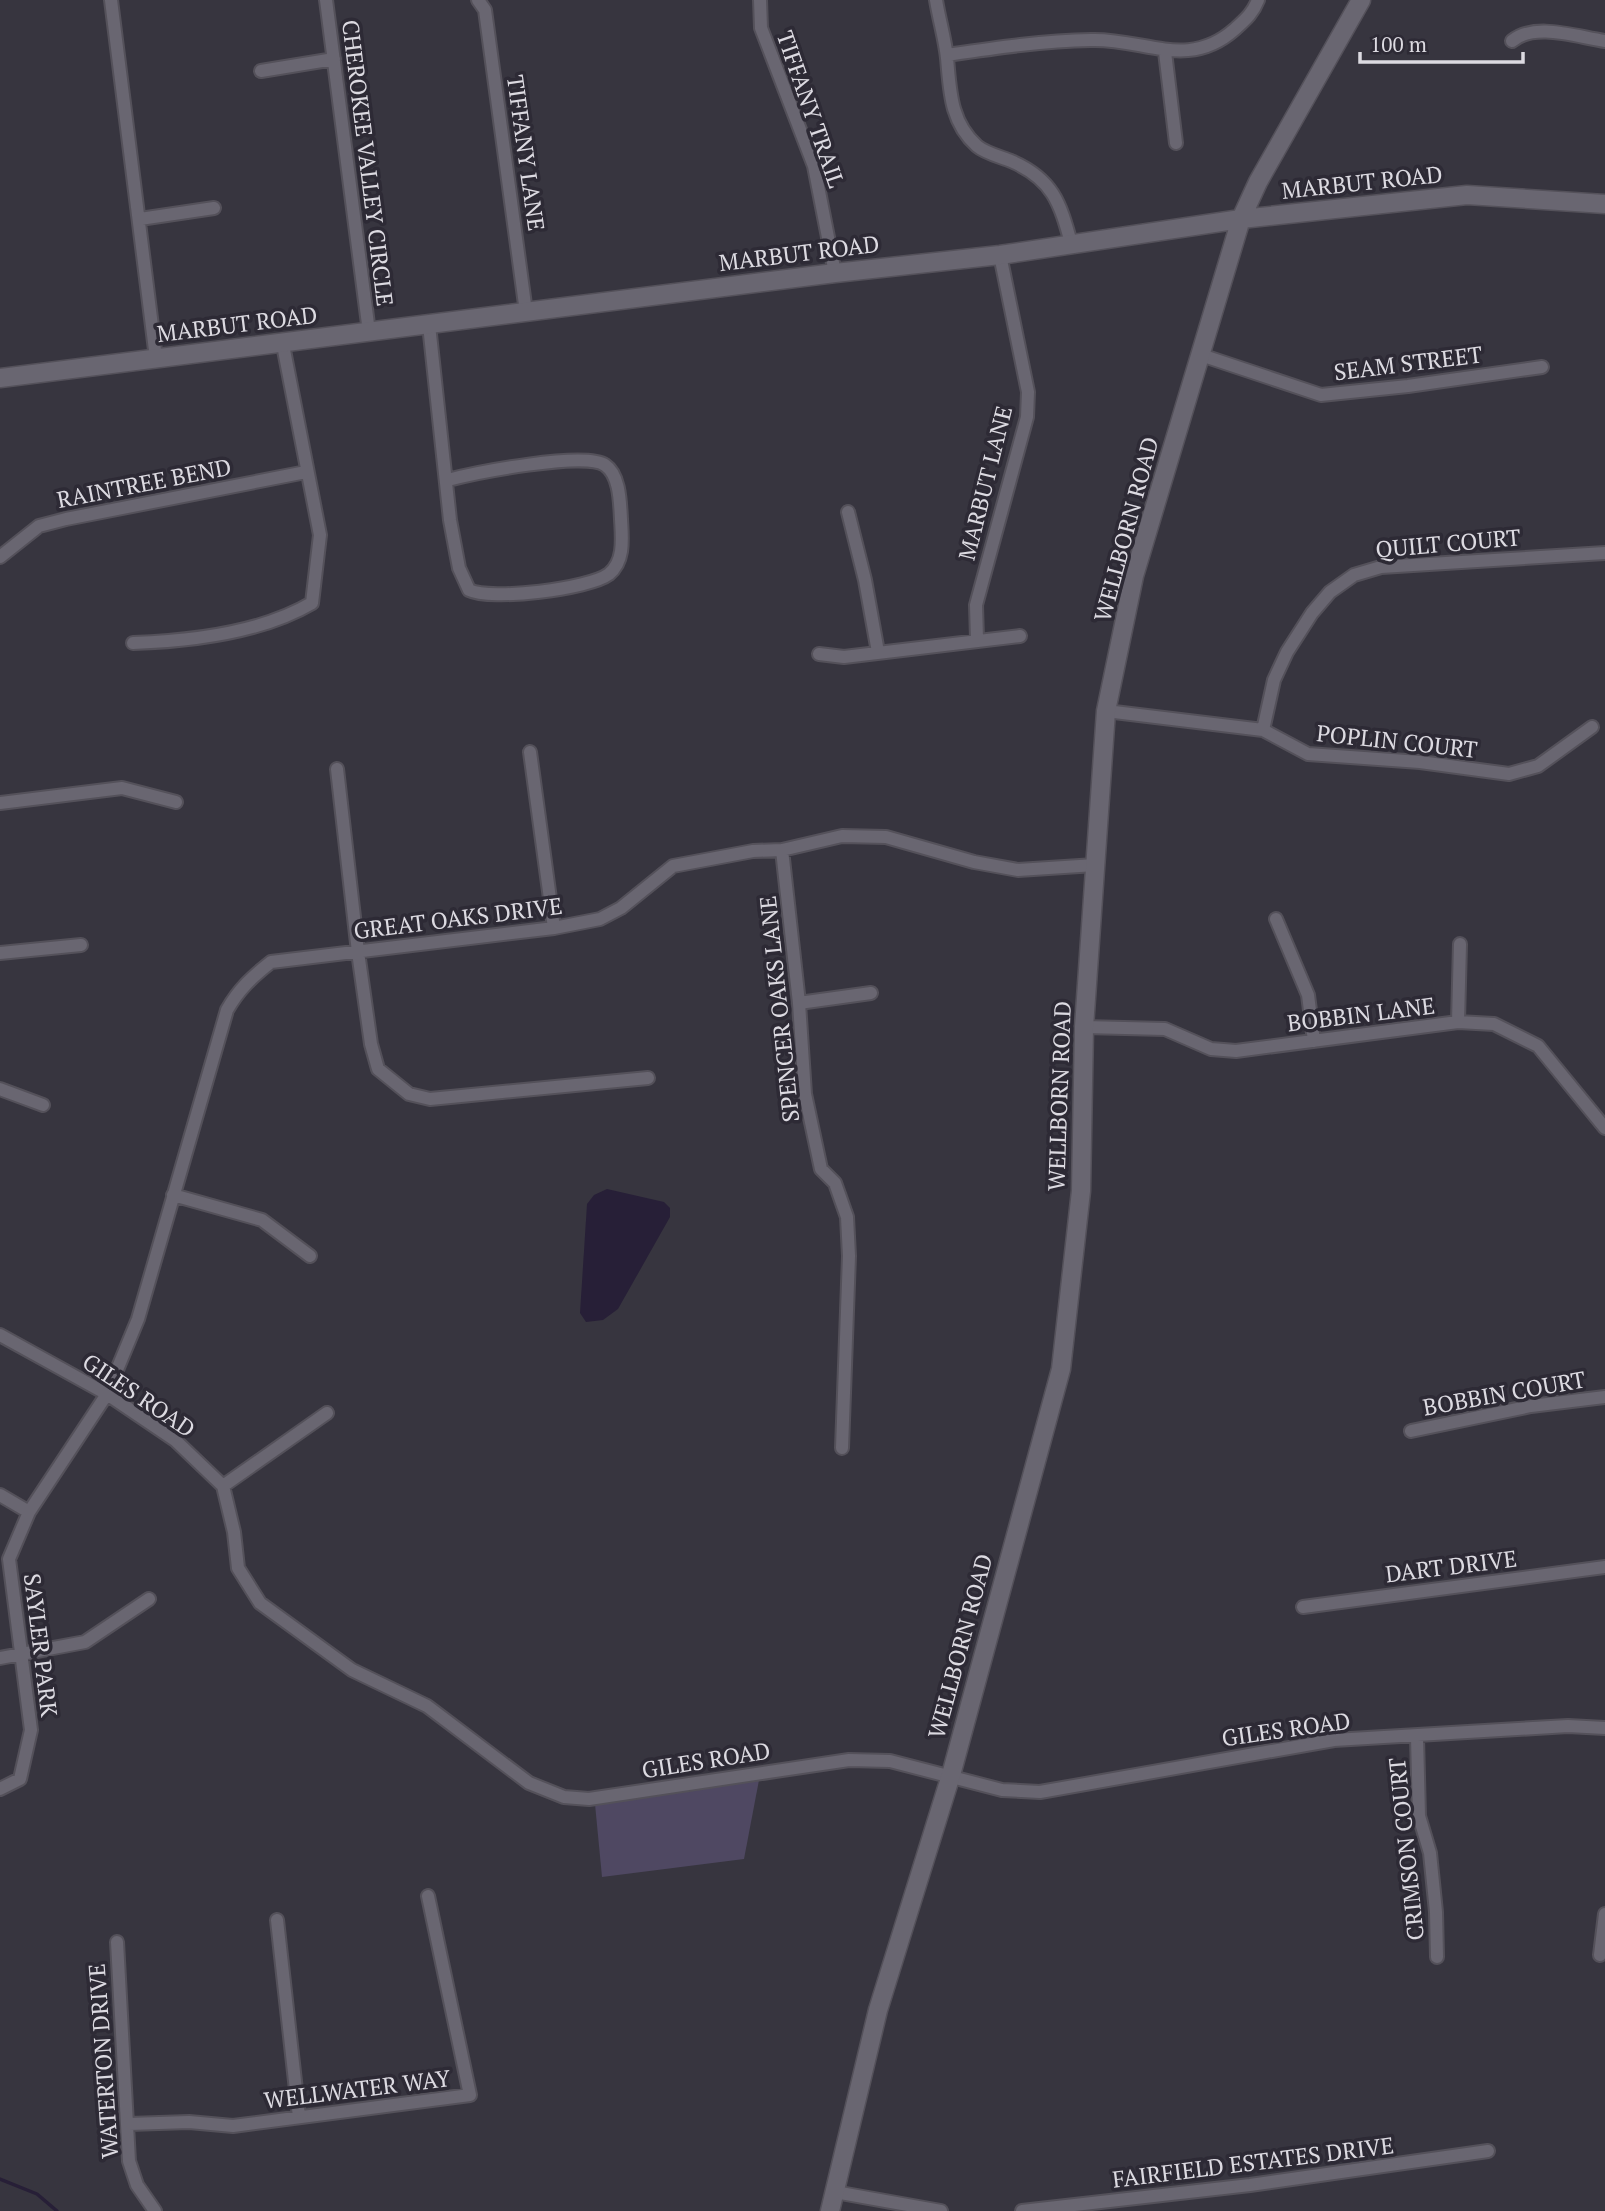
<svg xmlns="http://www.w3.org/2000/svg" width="1605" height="2211" font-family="'PT Serif',serif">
	<rect width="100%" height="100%" fill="#37353f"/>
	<path fill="#4f4862" d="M759 1780 744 1859 602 1877 595 1804Z"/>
	<path fill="#271f37" d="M607 1189 664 1202 670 1208V1217L618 1309 603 1320 586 1322 580 1313 587 1204 594 1195Z"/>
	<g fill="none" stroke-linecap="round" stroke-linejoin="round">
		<path stroke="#271f37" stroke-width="3.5" d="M0 2179 37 2194 57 2211"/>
		<g stroke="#54515a" stroke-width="16">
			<path id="street" d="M111 0 156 358
				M326 0 369 332
				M478 0 485 10 526 312
				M760 0 761 28 814 166 835 273
				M936 0C939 19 945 39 947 58 950 90 950 122 977 146 985 153 1001 157 1011 161 1053 179 1060 203 1071 243
				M1512 41C1535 22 1577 37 1605 41
				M1165 52 1176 143
				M947 55C995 48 1042 41 1091 40 1144 38 1188 71 1235 29 1246 19 1253 13 1258 0
				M261 71 334 59
				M140 219 214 208
				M429 325 450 520 459 568 469 590C491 601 589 589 609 574 625 561 622 538 621 519 620 503 620 475 605 465 585 451 474 473 448 480
				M1201 355 1321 395 1408 386 1542 367
				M848 512 865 580 878 652
				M0 557 39 526 66 519 306 472
				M977 639 976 605 1027 417 1028 392 1000 255
				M133 643C192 641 261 633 312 603L320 535 283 345
				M819 654 844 657 1020 636
				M1106 711 1263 730 1308 754 1420 762 1509 774 1538 766 1592 727
				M1263 730 1274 680 1287 652 1312 613 1330 592 1354 575 1381 567 1605 553
				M530 752 554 928
				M337 769 358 952 371 1044 378 1069 409 1094 430 1099 648 1078
				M0 803 122 788 176 802
				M782 850 799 1003 805 1094 821 1169 835 1183 847 1217 849 1256 842 1448
				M1276 919 1308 995 1314 1041
				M0 953 81 945
				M799 1003 871 993
				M1458 1022 1460 944
				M1084 1027 1165 1029 1211 1049 1236 1051 1458 1022 1494 1024 1538 1046 1605 1128
				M0 1089 43 1105
				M173 1195 262 1220 310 1256
				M0 1335 107 1394 175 1440 223 1486 234 1532 238 1568 260 1603 352 1670 427 1706 529 1783 564 1797 589 1799 849 1760 890 1761 1002 1790 1040 1792 1334 1740 1568 1726 1605 1728
				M1411 1431 1531 1406 1605 1397
				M223 1486 327 1413
				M0 1495 29 1512
				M1303 1607 1605 1567
				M0 1658 85 1642 149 1599
				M1417 1737 1419 1816 1430 1853 1436 1912 1437 1957
				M0 1789 20 1779 31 1730 9 1559 29 1512 107 1394 138 1319 227 1010C239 989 252 977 271 962L554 928 600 919 621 908 673 866 753 851 782 850 842 836 886 837 974 862 1018 870 1095 865
				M277 1920 299 2117
				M117 1942 129 2161 137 2185 155 2211
				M1600 1955 1605 1914
				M129 2124 189 2122 233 2126 470 2095 428 1896
				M835 2192 941 2211
				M1022 2211 1250 2185 1488 2151"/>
		</g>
		<g stroke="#54515a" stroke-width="21">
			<path id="secondary" d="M0 378 835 273 1000 255 1241 219 1467 195 1605 204
				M830 2211 878 2010 951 1775 1061 1369 1081 1191 1084 1027 1106 711 1134 576 1241 219 1258 182 1361 0"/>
		</g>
		<use href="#street" stroke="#696671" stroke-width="12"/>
		<use href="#secondary" stroke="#696671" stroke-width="18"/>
	</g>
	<g text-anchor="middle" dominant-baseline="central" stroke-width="7" stroke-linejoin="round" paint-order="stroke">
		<g font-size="23" fill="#dcdae1" stroke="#2d2a35">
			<text transform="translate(811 109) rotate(71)">TIFFANY TRAIL</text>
			<text transform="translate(526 153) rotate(82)">TIFFANY LANE</text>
			<text transform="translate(368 163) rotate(83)">CHEROKEE VALLEY CIRCLE</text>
			<text transform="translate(1362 182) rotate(-6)">MARBUT ROAD</text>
			<text transform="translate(799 253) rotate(-7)">MARBUT ROAD</text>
			<text transform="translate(237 324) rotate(-7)">MARBUT ROAD</text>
			<text transform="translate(1408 363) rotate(-7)">SEAM STREET</text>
			<text transform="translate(144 483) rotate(-11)">RAINTREE BEND</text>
			<text transform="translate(985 483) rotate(-76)">MARBUT LANE</text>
			<text transform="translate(1126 529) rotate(-75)">WELLBORN ROAD</text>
			<text transform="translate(1448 543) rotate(-5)">QUILT COURT</text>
			<text transform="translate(1397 741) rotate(6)">POPLIN COURT</text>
			<text transform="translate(458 918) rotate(-7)">GREAT OAKS DRIVE</text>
			<text transform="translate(779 1009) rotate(-96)">SPENCER OAKS LANE</text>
			<text transform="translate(1361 1014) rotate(-7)">BOBBIN LANE</text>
			<text transform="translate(1059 1096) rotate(-88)">WELLBORN ROAD</text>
			<text transform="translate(1504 1393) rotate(-10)">BOBBIN COURT</text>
			<text transform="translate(139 1395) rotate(34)">GILES ROAD</text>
			<text transform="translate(1451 1566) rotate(-7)">DART DRIVE</text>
			<text transform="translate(41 1645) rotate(83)">SAYLER PARK</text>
			<text transform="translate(960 1646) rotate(-75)">WELLBORN ROAD</text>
			<text transform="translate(1286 1729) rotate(-8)">GILES ROAD</text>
			<text transform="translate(706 1760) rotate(-9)">GILES ROAD</text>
			<text transform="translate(1406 1849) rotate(-96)">CRIMSON COURT</text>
			<text transform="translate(103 2061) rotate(-94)">WATERTON DRIVE</text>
			<text transform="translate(357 2089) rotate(-7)">WELLWATER WAY</text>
			<text transform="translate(1253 2162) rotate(-7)">FAIRFIELD ESTATES DRIVE</text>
		</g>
	</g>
	<path d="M1360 52v10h163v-10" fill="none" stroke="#dcdae1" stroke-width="3.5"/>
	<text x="1370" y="52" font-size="21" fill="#dcdae1" stroke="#2d2a35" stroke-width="5" paint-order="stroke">100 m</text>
</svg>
